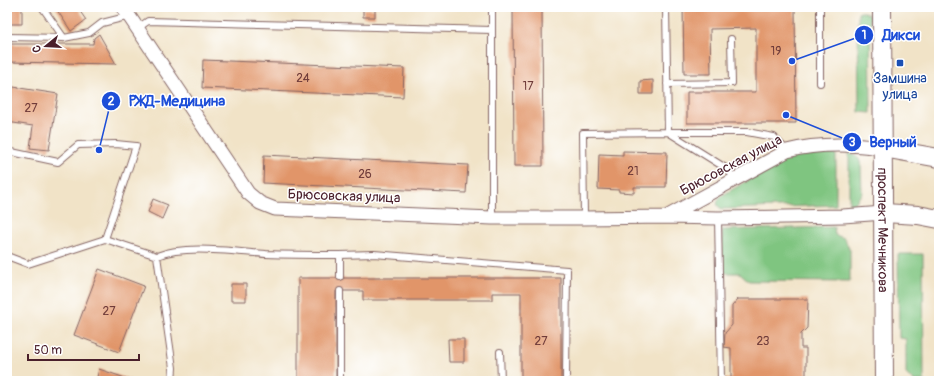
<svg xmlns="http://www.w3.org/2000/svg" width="946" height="388" font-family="Pangolin,sans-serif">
	<rect width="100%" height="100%" fill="#fff"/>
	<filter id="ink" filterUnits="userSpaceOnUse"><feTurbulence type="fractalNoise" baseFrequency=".025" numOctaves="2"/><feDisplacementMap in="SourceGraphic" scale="8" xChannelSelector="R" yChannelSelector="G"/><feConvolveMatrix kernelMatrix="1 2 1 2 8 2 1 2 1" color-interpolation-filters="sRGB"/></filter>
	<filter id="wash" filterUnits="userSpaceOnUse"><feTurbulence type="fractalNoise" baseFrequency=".012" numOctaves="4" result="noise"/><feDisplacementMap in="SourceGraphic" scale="16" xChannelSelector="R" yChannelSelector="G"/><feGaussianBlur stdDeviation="0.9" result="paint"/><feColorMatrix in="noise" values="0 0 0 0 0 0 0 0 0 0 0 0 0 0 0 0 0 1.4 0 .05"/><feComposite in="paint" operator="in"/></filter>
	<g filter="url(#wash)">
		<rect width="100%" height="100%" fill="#f1e3c7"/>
		<path fill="#7fc580" stroke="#647256" d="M858 12H864L870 15 871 113 859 112Z
			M849 153 854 155 859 159 861 165 862 193 855 203 849 205Z
			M836 154V205L722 209C715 206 717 201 721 196L788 157 798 155Z
			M834 227 835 235 844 238 850 250V282L749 281 740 273H723L722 230Z
			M898 254H923L924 381H914L906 374V339L899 338Z"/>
		<g id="blocks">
			<path fill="#e19569" d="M7 7H22V24H7Z
				M55 7H77L86 20 71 31Z
				M513 7H542L543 166H514Z
				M683 7H795L796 123H687V92H756V28L710 29 711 74H684Z
				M363 9H375V17H363Z
				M99 34 116 64 7 62V44H93L94 38Z
				M203 60 404 68 403 97 202 88Z
				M653 80V94H640V81Z
				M7 86 58 94 49 150 30 148 33 126 7 122Z
				M623 151 667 152 666 187H634V193L619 192V190L598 189 599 154 623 155Z
				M264 155 468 165 466 193 263 183Z
				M153 199 168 205 162 219 148 212Z
				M99 269 144 286 119 352 74 335Z
				M298 278H561V381H521V293H492V300H363V291H336V381H298Z
				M231 284H246V301H231Z
				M738 299H808L807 328 801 334V348H806V380H801V381H724V379H731V348L724 347 725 333 732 325V306Z
				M448 339H464V362H449Z
				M99 369 134 381H96Z"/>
		</g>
	</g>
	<g filter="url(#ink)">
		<use href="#blocks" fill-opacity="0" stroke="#846462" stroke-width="1"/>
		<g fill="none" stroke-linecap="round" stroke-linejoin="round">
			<g stroke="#846462" stroke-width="8">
				<path id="lane" d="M42 7 64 38
					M820 7V83
					M138 28 148 21 492 30
					M7 37 64 38 89 33 102 23 130 16
					M667 84 732 83 731 39
					M7 151 58 162 78 145 116 144 136 146 105 239 157 256
					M734 179 730 172 724 167 668 132H747L774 137 787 151
					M492 218V7
					M584 218 583 133 668 132 666 7
					M718 218 721 381
					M340 255 374 254 567 270 566 381
					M7 256 28 264 105 239
					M500 352 501 381
					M172 381 173 368 157 256C185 244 235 252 266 254 291 255 315 255 340 255V277
					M340 381V291"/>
			</g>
			<g stroke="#846462" stroke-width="15">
				<path id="street" d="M123 7 248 193 260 203 275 209 492 218H584L667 217 718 218 843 216 884 213
					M668 216 787 151C817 143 852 144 883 148"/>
			</g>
			<g stroke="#846462" stroke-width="20">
				<g id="secondary">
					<path id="s1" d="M882 7 884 381"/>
					<path d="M883 148 939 158"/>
					<path d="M884 213 918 215 939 219"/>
				</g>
			</g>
			<use href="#lane" stroke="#fff" stroke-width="6"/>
			<use href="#street" stroke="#fff" stroke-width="13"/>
			<use href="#secondary" stroke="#fff" stroke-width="18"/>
		</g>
	</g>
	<rect fill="#1a4fb4" stroke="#fff" stroke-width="1.5" x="896" y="59" width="8" height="8" rx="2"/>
	<g text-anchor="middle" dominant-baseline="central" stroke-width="3" stroke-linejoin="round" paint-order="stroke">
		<g font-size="12" fill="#703c3a">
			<text x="776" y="51">19</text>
			<text x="303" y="78">24</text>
			<text x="528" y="86">17</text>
			<text x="31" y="108">27</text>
			<text x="633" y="171">21</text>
			<text x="365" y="174">26</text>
			<text x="109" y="311">27</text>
			<text x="541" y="341">27</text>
			<text x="763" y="341">23</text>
		</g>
		<g font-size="14" fill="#164399" stroke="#fff">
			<text x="900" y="78">Замшина<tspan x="900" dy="16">улица</tspan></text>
		</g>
		<g font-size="14" fill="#4a1f2b" stroke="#fff">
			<text transform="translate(731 165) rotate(-28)">Брюсовская улица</text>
			<text transform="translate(344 196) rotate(2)">Брюсовская улица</text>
			<text stroke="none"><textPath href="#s1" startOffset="223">проспект Мечникова</textPath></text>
		</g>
	</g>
	<path fill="none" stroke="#1d4ed8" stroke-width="1.5" d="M792 61L864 35M99 150L111 101M786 115L852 142"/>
	<g fill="#1d4ed8" stroke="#fff" stroke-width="1.5">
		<circle cx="792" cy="61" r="4"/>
		<circle cx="99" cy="150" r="4"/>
		<circle cx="786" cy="115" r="4"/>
		<circle cx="864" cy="35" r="10"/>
		<circle cx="111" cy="101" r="10"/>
		<circle cx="852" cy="142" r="10"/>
	</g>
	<g font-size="12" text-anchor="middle" font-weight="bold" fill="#fff">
		<text x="864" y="39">1</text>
		<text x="111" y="105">2</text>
		<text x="852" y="146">3</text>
	</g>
	<g font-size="15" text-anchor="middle" font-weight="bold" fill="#1d4ed8" stroke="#fff" stroke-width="3" stroke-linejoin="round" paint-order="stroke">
		<text x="901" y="40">Дикси</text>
		<text x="177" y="106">РЖД-Медицина</text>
		<text x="893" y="147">Верный</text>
	</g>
	<rect width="946" height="388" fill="none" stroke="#fff" stroke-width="24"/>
	<g transform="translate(46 46) rotate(252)" stroke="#ffffff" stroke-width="3" paint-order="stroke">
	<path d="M0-3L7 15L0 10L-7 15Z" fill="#4a1f2b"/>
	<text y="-6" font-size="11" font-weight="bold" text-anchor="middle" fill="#4a1f2b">С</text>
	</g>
	<path d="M28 354v6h111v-6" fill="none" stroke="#4a1f2b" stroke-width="2"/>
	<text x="34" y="354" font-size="12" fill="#4a1f2b" stroke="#ffffff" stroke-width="3" paint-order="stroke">50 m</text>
</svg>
